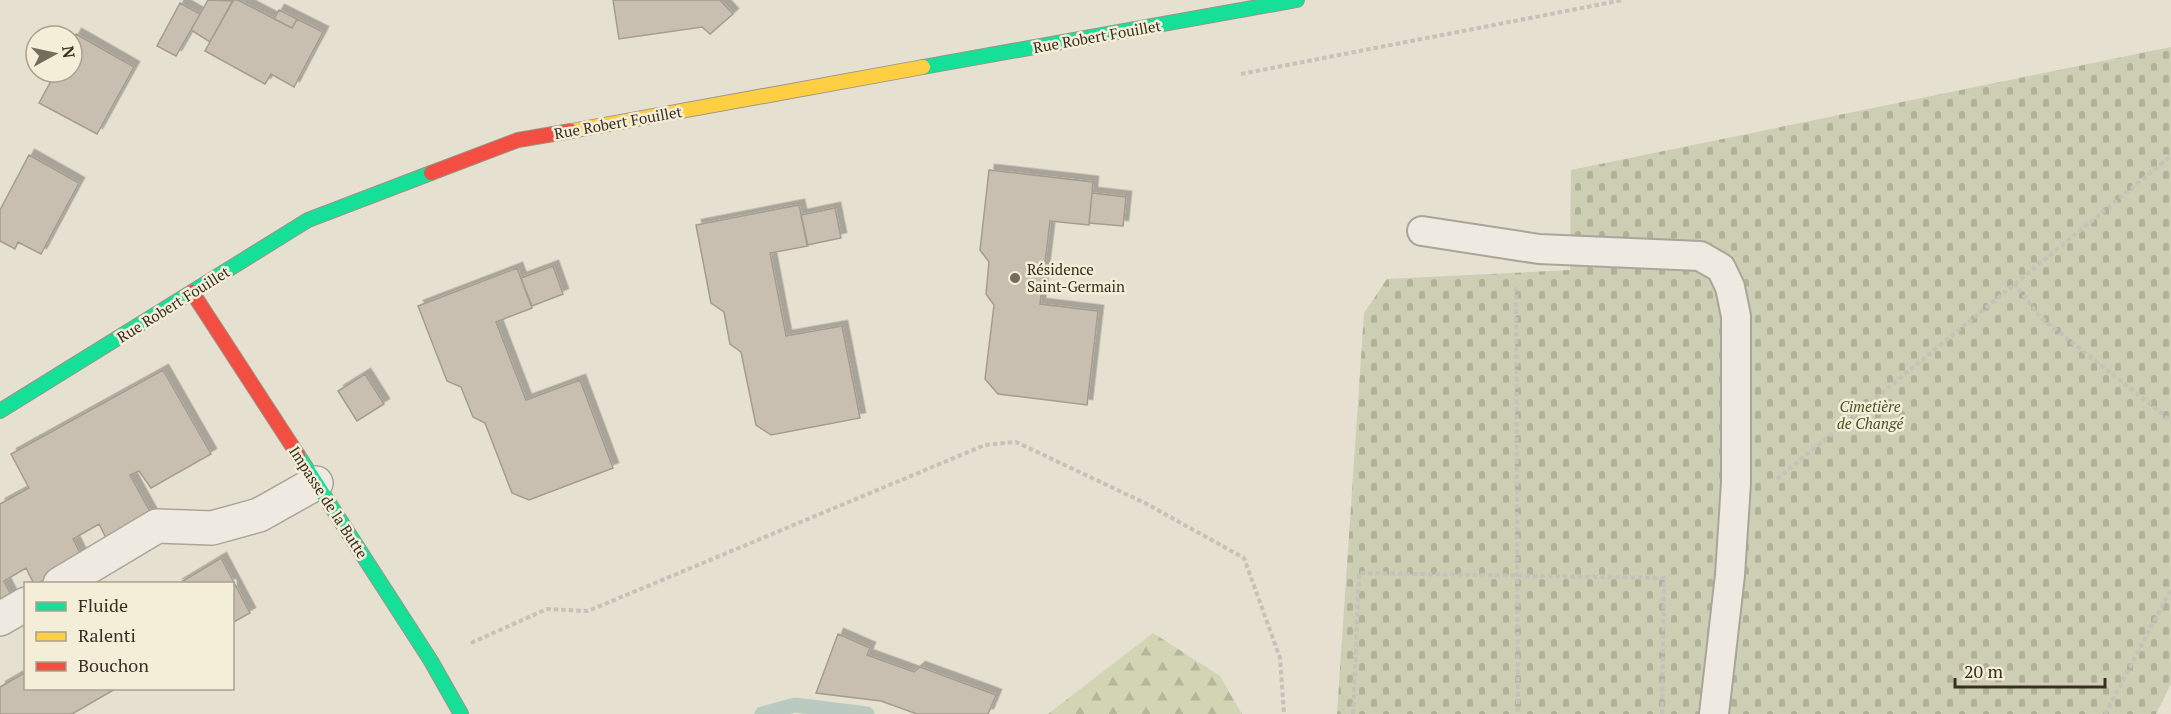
<svg xmlns="http://www.w3.org/2000/svg" width="2171" height="714" font-family="'PT Serif',serif">
	<defs>
		<pattern id="forest-firs" width="22" height="20" patternUnits="userSpaceOnUse" patternTransform="scale(1.5)"><rect width="22" height="20" fill="#d2d4b3"/><path d="M5 1l3.5 6h-7zM16 11l3.5 6h-7z" fill="#b5b69a"/></pattern>
		<pattern id="cemetery-stones" width="16" height="16" patternUnits="userSpaceOnUse" patternTransform="scale(1.5)"><rect width="16" height="16" fill="#cdceb3"/><path d="M2 7V4a2 2 0 0 1 4 0v3zM10 15v-3a2 2 0 0 1 4 0v3z" fill="#b1b19a"/></pattern>
		<filter id="shadow"><feDropShadow dx="5.5" dy="-5.5" stdDeviation="0" flood-color="#0004"/></filter>
	</defs>
	<rect width="100%" height="100%" fill="#e5e0d0"/>
	<path fill="url(#forest-firs)" d="M1153 633 1220 676 1242 714H1048Z"/>
	<path fill="url(#cemetery-stones)" d="M2171 47V684L2156 714H1337L1364 313 1387 279 1570 270 1571 170Z"/>
	<g fill="none" stroke-linecap="round" stroke-linejoin="round">
		<path stroke="#bbcac1" stroke-width="15" d="M762 714 795 705 867 714"/>
	</g>
	<path fill="#c8bfb1" stroke="#a59c8f" stroke-width="1.5" filter="url(#shadow)" d="M208 0 233 1 210 42 191 30Z
		M238 0 292 28 297 19 323 32 294 87 271 74 265 84 205 51 233 0Z
		M613 0H720L733 14 710 34 702 27 619 39Z
		M180 3 200 14 176 56 157 46Z
		M279 10 297 19 292 28 274 19Z
		M76 34 134 67 97 134 39 103 56 72H72V42Z
		M29 155 79 183 41 254 18 242 15 249 0 241V210Z
		M989 170 1093 182 1089 225 1050 221 1040 304 1098 311 1087 405 998 394 985 379 994 305 986 294 989 262 980 250Z
		M1092 193 1126 197 1123 226 1089 223Z
		M799 205 808 246 770 253 786 336 842 326 860 418 771 435 756 425 741 352 730 344 724 312 711 303 696 225Z
		M835 208 841 238 807 245 801 215Z
		M553 266 563 294 532 306 521 278Z
		M517 268 532 308 496 322 526 400 580 380 613 468 529 500 512 493 485 423 473 417 461 387 447 381 418 306Z
		M163 370 211 454 151 488 139 471 130 475 153 517 108 542 99 524 73 539 83 559 37 584H34L26 568 4 581 12 597 0 605V504L29 488 11 454Z
		M365 374 384 404 357 421 338 391Z
		M221 558 250 613 232 623V584H178Z
		M838 634 870 648 867 655 914 672 920 667 996 695 988 714H917L881 701 816 693Z
		M26 672V688H117L72 714H0V687Z"/>
	<g fill="none" stroke-linecap="round" stroke-linejoin="round">
		<g stroke="#aaa599" stroke-width="32">
			<path id="lane" d="M1422 231 1539 249 1700 256 1721 268 1730 287 1736 316V483L1730 575 1714 714"/>
		</g>
		<g stroke="#aaa599" stroke-width="36">
			<path id="street" d="M60 584 157 526 212 528 259 515 316 483
				M0 619 26 604"/>
		</g>
		<g stroke="#9a9488" stroke-width="16">
			<path id="fast" d="M923 67 1297 0
				M0 411 308 220 431 173
				M298 455 431 661 461 714"/>
		</g>
		<g stroke="#9a9488" stroke-width="16">
			<path id="slow" d="M571 131 923 67"/>
		</g>
		<g stroke="#9a9488" stroke-width="16">
			<path id="jam" d="M431 173 518 140 571 131
				M192 292 298 455"/>
		</g>
		<path stroke="#c6c1b9" stroke-width="4" stroke-dasharray="4.5 3" stroke-linecap="butt" d="M1241 74 1623 0
			M2014 283 2040 317 2171 421
			M1516 287 1518 714
			M1777 479 2171 156
			M471 643 547 609 588 611 985 445 1016 442 1145 503 1244 558 1280 658 1284 714
			M1353 714 1359 573 1664 578 1662 714
			M2105 714 2171 589"/>
		<use href="#lane" stroke="#eeeae2" stroke-width="28"/>
		<use href="#street" stroke="#eeeae2" stroke-width="33"/>
		<use href="#fast" stroke="#16e098" stroke-width="14"/>
		<use href="#slow" stroke="#ffcf43" stroke-width="14"/>
		<use href="#jam" stroke="#f24e42" stroke-width="14"/>
	</g>
	<circle fill="#756c5e" stroke="#f4eed8" stroke-width="2" cx="1015" cy="278" r="6"/>
	<g text-anchor="middle" dominant-baseline="central" stroke-width="5" stroke-linejoin="round" paint-order="stroke">
		<g font-size="15" fill="#392e21" stroke="#f4eed8">
			<text transform="translate(1097 36) rotate(-10)">Rue Robert Fouillet</text>
			<text transform="translate(618 122) rotate(-10)">Rue Robert Fouillet</text>
			<text transform="translate(173 304) rotate(-32)">Rue Robert Fouillet</text>
			<text transform="translate(329 502) rotate(57)">Impasse de la Butte</text>
		</g>
		<g font-size="15" fill="#392e21" stroke="#f4eed8" text-anchor="start">
			<text x="1027" y="269">Résidence<tspan x="1027" dy="17">Saint-Germain</tspan></text>
		</g>
		<g font-size="15" font-style="italic" fill="#475528" stroke="#f4eed8">
			<text x="1870" y="406">Cimetière<tspan x="1870" dy="17">de Changé</tspan></text>
		</g>
	</g>
	<rect x="24" y="582" width="210" height="108" fill="#f4eed8" stroke="#a9a18f" stroke-width="1.5"/>
	<rect x="36" y="602" width="30" height="9" fill="#16e098" stroke="#a9a18f" stroke-width="1.5"/>
	<text x="78" y="612" font-size="18" fill="#392e21">Fluide</text>
	<rect x="36" y="632" width="30" height="9" fill="#ffcf43" stroke="#a9a18f" stroke-width="1.5"/>
	<text x="78" y="642" font-size="18" fill="#392e21">Ralenti</text>
	<rect x="36" y="662" width="30" height="9" fill="#f24e42" stroke="#a9a18f" stroke-width="1.5"/>
	<text x="78" y="672" font-size="18" fill="#392e21">Bouchon</text>
	<g transform="translate(54 54) rotate(82)"><circle r="28" fill="#f4eed8" stroke="#a9a18f" stroke-width="1.5"/>
	<path d="M0-4.5L10 22L0 15L-10 22Z" fill="#756c5e"/>
	<text y="-9" font-size="16" font-weight="bold" text-anchor="middle" fill="#392e21">N</text>
	</g>
	<path d="M1955 678v9h150v-9" fill="none" stroke="#392e21" stroke-width="3"/>
	<text x="1964" y="678" font-size="18" fill="#392e21" stroke="#f4eed8" stroke-width="4.5" paint-order="stroke">20 m</text>
</svg>
